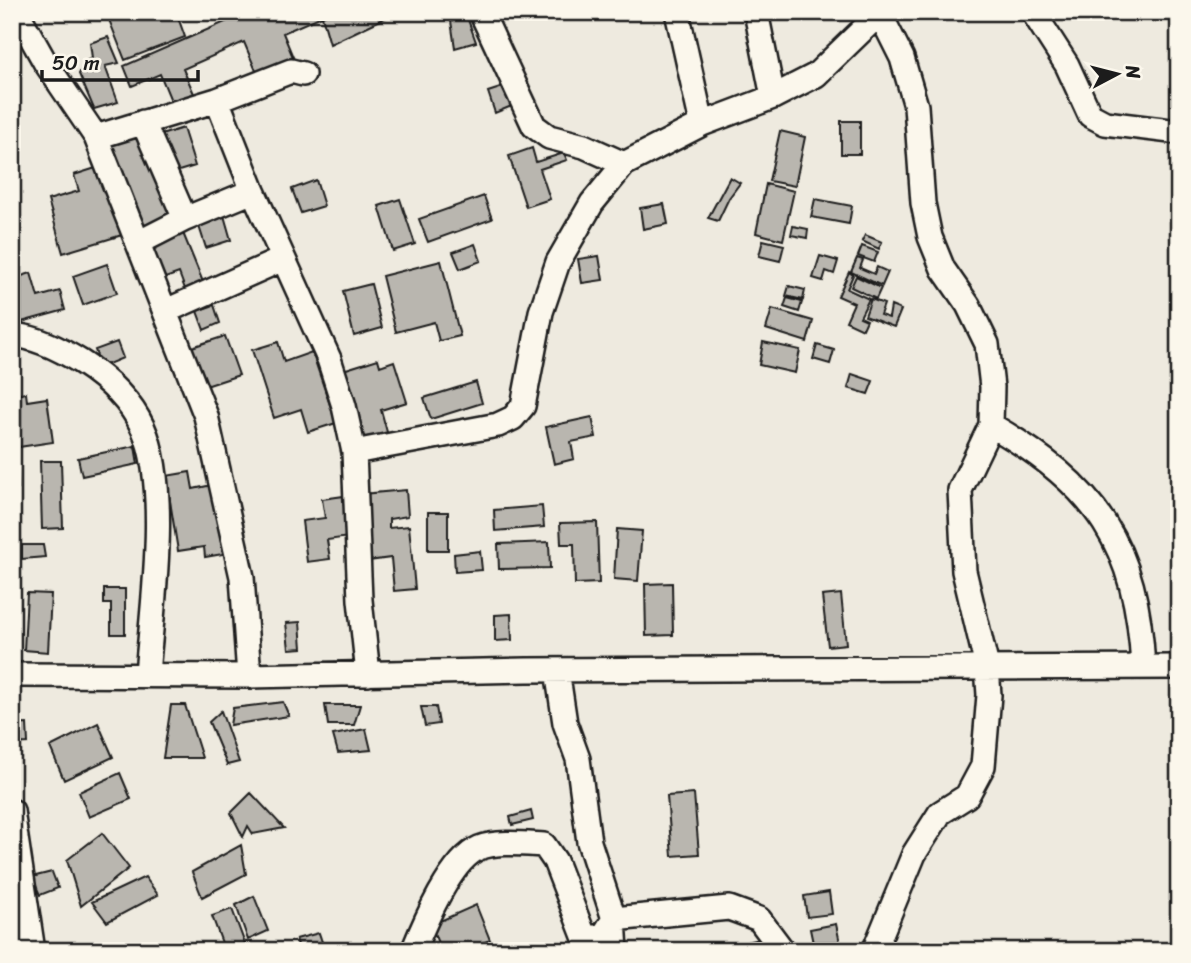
<svg xmlns="http://www.w3.org/2000/svg" width="1191" height="963" font-family="Sriracha,sans-serif">
	<rect width="100%" height="100%" fill="#eeeadf"/>
	<filter id="ink" filterUnits="userSpaceOnUse"><feTurbulence type="fractalNoise" baseFrequency=".0143" numOctaves="2"/><feDisplacementMap in="SourceGraphic" scale="14" xChannelSelector="R" yChannelSelector="G"/><feConvolveMatrix kernelMatrix="1 2 1 2 8 2 1 2 1" color-interpolation-filters="sRGB"/></filter>
	<g filter="url(#ink)">
		<path fill="#b9b6af" stroke="#1c1c1c" stroke-width="2" d="M106 12H176L185 37 125 60Z
			M248 12H320L322 16 283 33 295 62 259 78 244 42 183 69 196 98 174 108 160 74 132 86 124 66Z
			M330 12H387L389 16 330 44 322 16Z
			M467 17 476 42 455 48 451 21Z
			M108 37 119 63 105 66 118 102 94 109 79 74 86 61 92 58 90 43Z
			M506 86 507 98 513 96 514 105 495 113 488 92Z
			M841 121H860V154H841Z
			M183 128 195 166 169 174 158 136Z
			M780 131 805 137 795 186 769 181Z
			M137 132 171 216 142 228 108 143Z
			M532 148 536 162 564 153 567 160 540 169 550 199 526 207 509 156Z
			M102 166 122 235 63 253 48 200 79 191 74 175Z
			M730 177 740 183 729 198 718 221 708 218Z
			M316 180 324 206 301 213 292 189Z
			M766 184 794 191 783 240 756 233Z
			M484 196 492 219 428 242 419 219Z
			M400 199 415 244 393 251 379 206Z
			M815 199 852 206 849 224 811 217Z
			M664 204 668 224 643 229 640 208Z
			M223 212 231 240 206 248 197 220Z
			M793 226 808 229 807 238 791 235Z
			M183 233 203 282 185 289 179 273 157 281 144 249Z
			M865 235 882 242 879 249 862 241Z
			M763 240 784 245 780 261 759 256Z
			M475 244 481 261 460 269 453 252Z
			M862 246 878 252 874 262 858 256Z
			M599 256 603 280 582 283 578 259Z
			M820 256 838 261 834 274 826 271 823 281 813 278Z
			M857 258 863 260 860 268 874 274 877 267 888 272 882 286 851 272Z
			M441 261 460 336 439 341 434 322 396 332 382 276Z
			M107 264 117 293 83 305 73 276Z
			M849 272 853 275 847 289 869 299 860 317 867 320 863 329 846 321 854 303 838 296Z
			M31 273 38 297 60 291 65 310 18 323 12 300V279Z
			M856 276 881 288 876 299 851 287Z
			M371 284 382 328 354 336 343 291Z
			M789 286 805 290 803 300 786 296Z
			M787 298 802 302 799 312 784 307Z
			M871 299 884 304 880 315 889 318 891 306 901 310 894 327 865 316Z
			M214 305 220 323 204 330 197 311Z
			M772 309 813 321 807 342 766 329Z
			M225 336 239 375 203 387 189 348Z
			M117 342 123 358 101 367 95 350Z
			M278 342 284 362 312 352 336 423 308 432 301 409 274 418 252 350Z
			M763 342 800 350 795 373 759 365Z
			M817 345 834 350 830 364 813 359Z
			M378 359 380 366 394 361 407 402 381 410 387 432 362 441 340 371Z
			M852 374 873 381 868 394 848 388Z
			M476 382 482 403 431 419 424 398Z
			M26 393 27 401 47 398 53 442 12 448V395Z
			M592 417 596 437 571 442 574 459 554 464 546 427Z
			M135 446 138 464 82 476 78 458Z
			M40 461H61L63 528 42 529Z
			M12 465H17L18 489H12Z
			M190 472 193 489 212 485 223 554 205 557 204 547 178 551 166 476Z
			M406 490 408 516 389 519V528L409 526 415 589 394 591 391 558 368 561 362 494Z
			M344 496 349 537 327 540 330 559 307 562 302 521 325 518 322 499Z
			M542 506 544 527 495 531 494 510Z
			M428 512H448V550H428Z
			M597 522 599 583 575 584 574 544H561L560 523Z
			M617 529 642 531 638 581 614 579Z
			M549 542 550 568 499 569 498 544Z
			M22 545H43L45 557 22 559Z
			M480 551 482 570 455 572 454 554Z
			M672 583 673 635 646 636 645 584Z
			M104 589H125V634H111V604H104Z
			M27 593 51 594 48 652 24 650Z
			M841 594 846 644 828 646 822 596Z
			M511 614 512 640 495 641V615Z
			M300 622 302 648 289 649 286 623Z
			M283 702 289 716 230 725 233 708Z
			M171 705H185L202 758H163Z
			M325 705H360L354 725H328Z
			M421 707H436L439 724 425 726Z
			M221 711 239 762 227 765 209 722Z
			M98 723 113 757 64 780 50 747Z
			M27 724 28 743 12 744V725Z
			M366 729 371 750 338 753 333 735Z
			M120 773 131 799 89 817 79 792Z
			M251 793 284 828 253 834 248 826 243 837 231 813Z
			M694 794 699 854 672 856 667 796Z
			M531 811 533 820 512 825 510 817Z
			M102 833 129 868 81 906 67 860Z
			M241 845 246 874 202 897 192 872Z
			M52 872 58 888 40 895 32 877Z
			M145 877 158 895 107 922 92 902Z
			M829 892 832 914 807 917 804 896Z
			M254 896 268 931 248 940 236 905Z
			M476 905 490 940 464 951H441L431 925Z
			M232 909 245 944 225 951 212 916Z
			M836 924 840 943 814 948 810 929Z
			M319 933 325 951H300L296 939Z
			M756 940 758 951H715L714 949Z"/>
		<g fill="none" stroke-linecap="round" stroke-linejoin="round">
			<g stroke="#1c1c1c" stroke-width="28">
				<path id="minor" d="M17 12 45 62 96 137 206 416 242 577 249 676
					M481 12 534 126 549 137 584 146 624 164
					M677 12 702 124
					M756 12 773 97
					M1033 12 1067 65 1090 115 1105 123 1179 132
					M217 100 291 71 303 74
					M143 122 185 219
					M96 137 217 100 253 191 329 359 344 406 354 452 360 600 368 674
					M138 243 185 219 253 191
					M166 311 283 259
					M12 335C37 337 60 349 81 362 106 378 130 400 143 428 170 487 152 609 147 674
					M991 425C1096 486 1137 544 1143 667
					M354 452 498 425 513 418 523 406 541 312 558 262 592 203 624 164 702 124 773 97 816 75 881 12
					M557 670 565 723 578 759 589 842 614 919 616 951
					M12 675 249 676 527 670 1179 667
					M12 811 33 951
					M413 951C424 924 451 860 479 848 497 841 525 844 544 845L555 861 584 936 602 938 614 919 729 908 759 919 783 951
					M874 951 914 854 940 813 967 796 983 766 989 695 987 667 964 571 960 490 991 425 992 387 987 344 968 305 943 269 930 237 923 203 916 106 902 58 880 14"/>
			</g>
			<use href="#minor" stroke="#fbf7ec" stroke-width="23"/>
		</g>
	</g>
	<rect width="1191" height="963" fill="none" stroke="#fbf7ec" stroke-width="42"/>
	<rect x="21" y="21" width="1149" height="921" fill="none" stroke="#1c1c1c" stroke-width="2.5" filter="url(#ink)"/>
	<g transform="translate(1117 74) rotate(83)" stroke="#fbf7ec" stroke-width="5" paint-order="stroke">
	<path d="M0-5L12 26L0 18L-12 26Z" fill="#1c1c1c"/>
	<text y="-10" font-size="19" font-weight="bold" text-anchor="middle" fill="#1c1c1c">N</text>
	</g>
	<path d="M42 70v10h156v-10" fill="none" stroke="#1c1c1c" stroke-width="3.5"/>
	<text x="52" y="70" font-size="21" fill="#1c1c1c" stroke="#fbf7ec" stroke-width="5" paint-order="stroke">50 m</text>
</svg>
